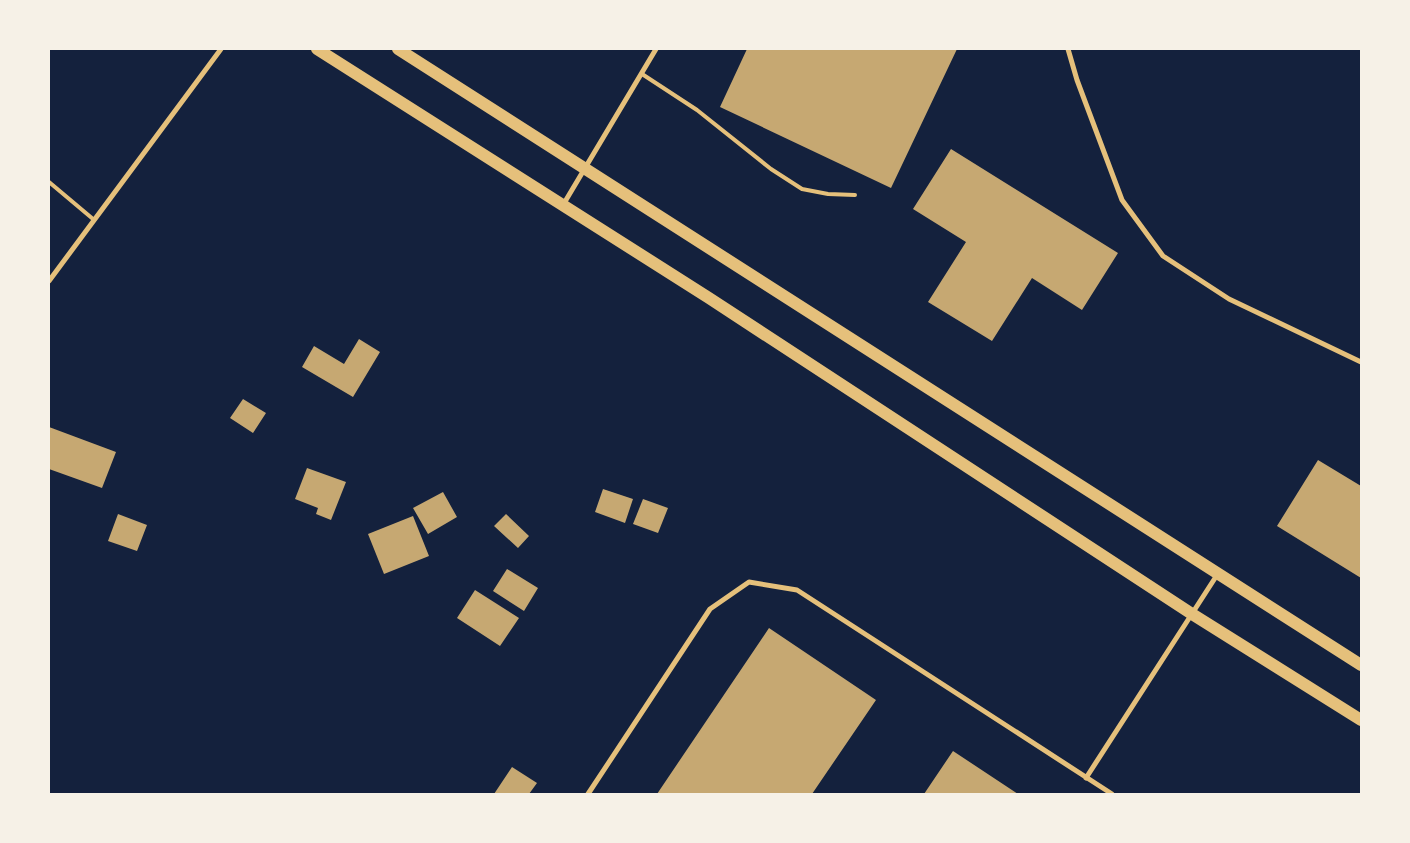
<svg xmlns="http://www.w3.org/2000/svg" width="1410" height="843" font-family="'PT Sans Narrow',sans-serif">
	<rect width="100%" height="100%" fill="#14213d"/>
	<path fill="#c6a872" d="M747 49H957L891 188 720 107Z
		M951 149 1118 253 1082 310 1032 278 992 341 928 302 966 242 913 209Z
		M359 339 380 352 353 397 302 367 314 346 344 364Z
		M243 399 266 413 253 433 230 418Z
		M49 427 116 452 102 488 49 469Z
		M1318 460 1361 486V578L1277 526Z
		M307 468 346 482 331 520 316 514 318 508 295 499Z
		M603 489 633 499 625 523 595 512Z
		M443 492 457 517 428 534 413 508Z
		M643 499 668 508 658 533 633 524Z
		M118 514 147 525 137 551 108 541Z
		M506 514 529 536 518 548 494 526Z
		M413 516 429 556 384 574 368 534Z
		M507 569 538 588 524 611 493 591Z
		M475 590 519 618 500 646 457 618Z
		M769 628 876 700 812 794H657Z
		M953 751 1018 794H924Z
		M512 767 537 783 529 794H494Z"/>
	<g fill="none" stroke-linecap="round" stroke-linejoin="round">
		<path stroke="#e5c07b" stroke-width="4" d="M642 74 697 110 771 169 802 189 828 194 855 195
			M49 182 93 219"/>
		<path stroke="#e5c07b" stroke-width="5" d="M1068 49 1077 80 1122 200 1163 256 1229 299 1361 362
			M563 205 656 49
			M49 281 221 49
			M1086 778 1217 575
			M588 794 710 609 749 582 797 590 1112 794"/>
		<path stroke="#e5c07b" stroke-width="12" d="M317 49 709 298 1192 614 1361 720
			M398 49 1361 665"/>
	</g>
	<rect width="1410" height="843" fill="none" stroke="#f6f1e7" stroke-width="100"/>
</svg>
